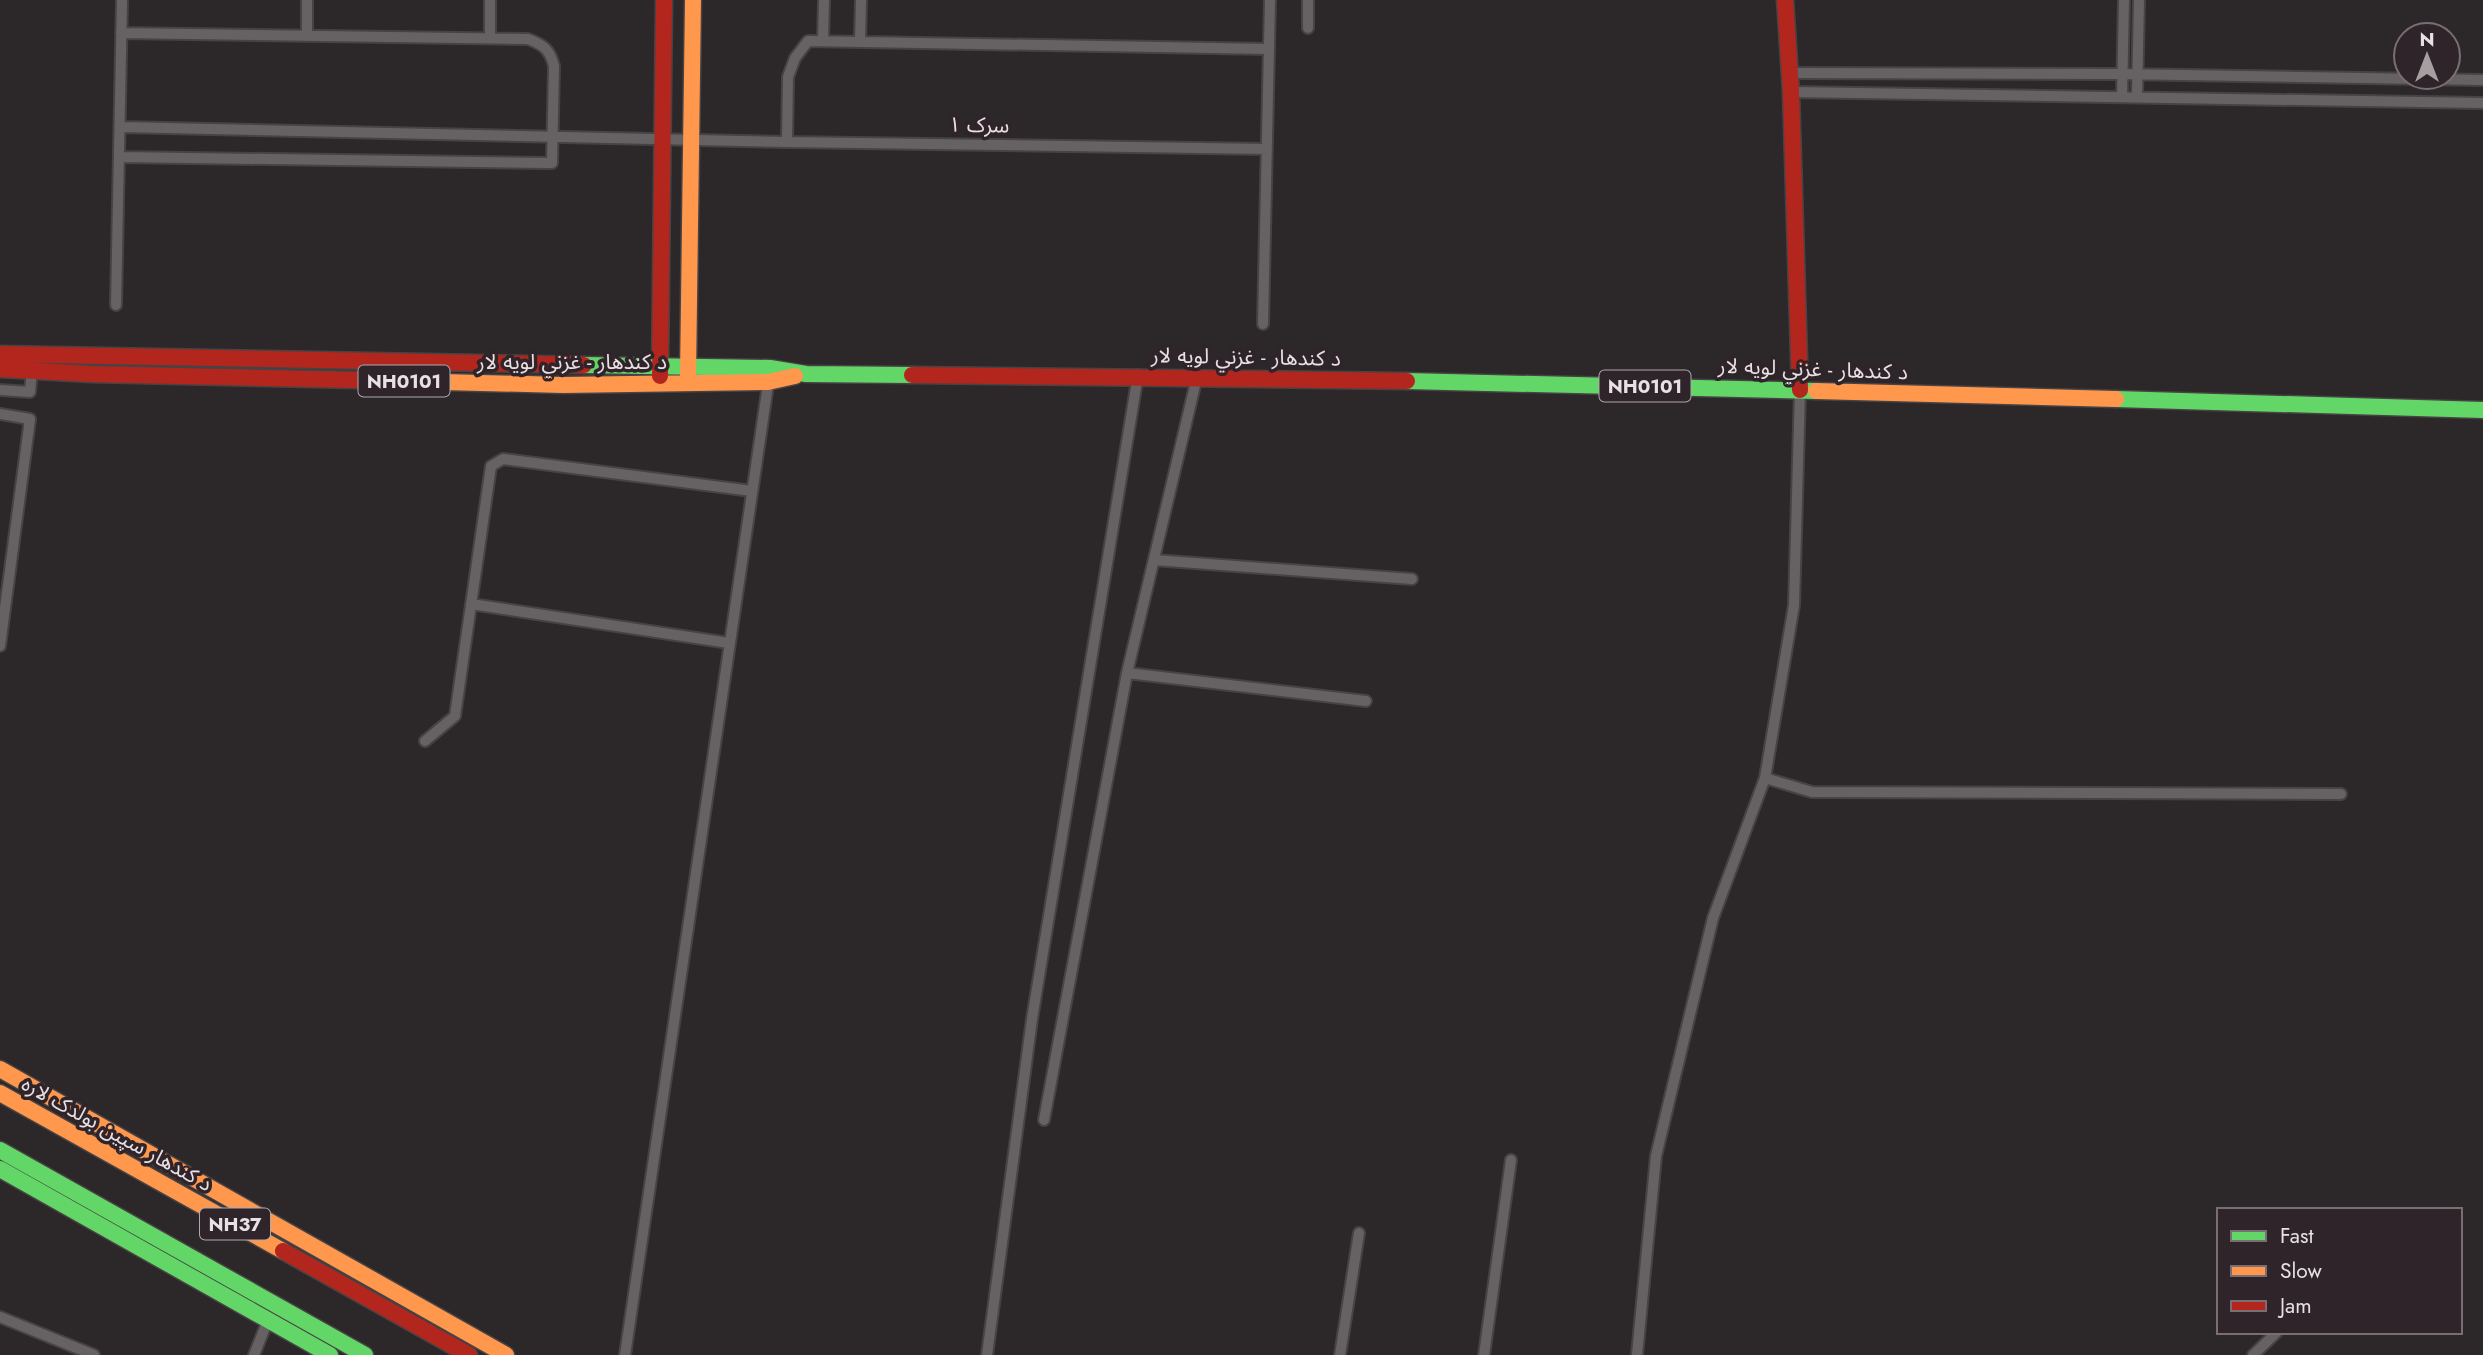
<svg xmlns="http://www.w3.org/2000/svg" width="2483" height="1355" font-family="Jost,'Noto Sans Arabic',sans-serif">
	<rect width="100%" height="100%" fill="#2c2729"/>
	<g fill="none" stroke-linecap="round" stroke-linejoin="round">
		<g stroke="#474244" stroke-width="14">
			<path id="street" d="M1308 28V0
				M307 35V0
				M490 37V0
				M823 41 824 0
				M860 42 861 0
				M1790 73 2123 74 2483 80
				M1791 92 2483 103
				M2122 97 2124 0
				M2137 97 2139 0
				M121 127 787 142 1267 149
				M787 142 788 77 795 58 808 41 1269 49
				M120 157 552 163 554 66C550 50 544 45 528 39L121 33
				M116 305 122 0
				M1263 324 1270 0
				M0 390 30 392 32 369
				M0 414 30 419 0 646
				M1154 560 1412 579
				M471 604 729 643
				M1127 673 1366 701
				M425 741 455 716 491 466 503 459 752 491
				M1765 778 1812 792 2341 794
				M1044 1120 1127 673 1197 377
				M0 1317 94 1355
				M254 1355 268 1320
				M625 1355 769 378
				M987 1355 1032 1019 1138 375
				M1340 1355 1359 1233
				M1484 1355 1511 1160
				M1637 1355 1656 1156 1713 918 1765 778 1794 605 1800 390
				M2253 1355 2276 1333"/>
		</g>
		<g stroke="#474244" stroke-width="19">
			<path id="fast" d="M584 365 770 368 806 374 912 375
				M1407 381 1816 391
				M2116 399 2483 410
				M0 1150 365 1355
				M0 1169 330 1355"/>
		</g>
		<g stroke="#474244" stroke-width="19">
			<path id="slow" d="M688 377 693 0
				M404 381 563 385 768 382 795 376
				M1816 391 2116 399
				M0 1069 506 1355
				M0 1093 283 1251"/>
		</g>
		<g stroke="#474244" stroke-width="19">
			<path id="jam" d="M1785 0 1791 92 1800 390
				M0 354 584 365
				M0 369 91 374 404 381
				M912 375 1407 381
				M660 376 664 0
				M283 1251 469 1355"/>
		</g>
		<use href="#street" stroke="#666264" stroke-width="10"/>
		<use href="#fast" stroke="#63d668" stroke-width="16"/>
		<use href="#slow" stroke="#ff974d" stroke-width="16"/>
		<use href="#jam" stroke="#b3261e" stroke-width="16"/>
	</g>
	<g text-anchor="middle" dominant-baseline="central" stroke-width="7" stroke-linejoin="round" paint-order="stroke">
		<g fill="#2f2429" stroke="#b0a8ab" stroke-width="2">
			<rect x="358.5" y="365.5" width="91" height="31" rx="5"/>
			<rect x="1599.5" y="370.5" width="91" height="31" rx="5"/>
			<rect x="200" y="1208.5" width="70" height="31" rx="5"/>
		</g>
		<g font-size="19" font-weight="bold" fill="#e8e0e3">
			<text x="404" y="381">NH0101</text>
			<text x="1645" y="386">NH0101</text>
			<text x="235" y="1224">NH37</text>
		</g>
		<g font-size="21" fill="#e8e0e3" stroke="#2f2429">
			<text transform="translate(979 125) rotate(1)">سرک ۱</text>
			<text transform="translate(1246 357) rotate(1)">د کندهار - غزني لويه لار</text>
			<text x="572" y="362">د کندهار - غزني لويه لار</text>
			<text transform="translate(1813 369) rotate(2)">د کندهار - غزني لويه لار</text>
			<text transform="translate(117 1134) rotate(29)">د کندهار سپین بولدک لاره</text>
		</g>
	</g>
	<rect x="2217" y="1208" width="245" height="126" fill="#2f2429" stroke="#796f73" stroke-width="2"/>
	<rect x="2231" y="1231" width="35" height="10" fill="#63d668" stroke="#796f73" stroke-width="2"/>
	<text x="2280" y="1243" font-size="21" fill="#e8e0e3">Fast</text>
	<rect x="2231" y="1266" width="35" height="10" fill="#ff974d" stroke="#796f73" stroke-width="2"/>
	<text x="2280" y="1278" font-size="21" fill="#e8e0e3">Slow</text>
	<rect x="2231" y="1301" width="35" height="10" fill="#b3261e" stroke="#796f73" stroke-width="2"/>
	<text x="2280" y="1313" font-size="21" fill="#e8e0e3">Jam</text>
	<g transform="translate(2427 56)"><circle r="33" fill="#2f2429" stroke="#796f73" stroke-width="2"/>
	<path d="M0-5L12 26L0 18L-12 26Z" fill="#a69fa2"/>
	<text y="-10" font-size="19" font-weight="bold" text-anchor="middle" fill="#e8e0e3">N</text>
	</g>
</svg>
